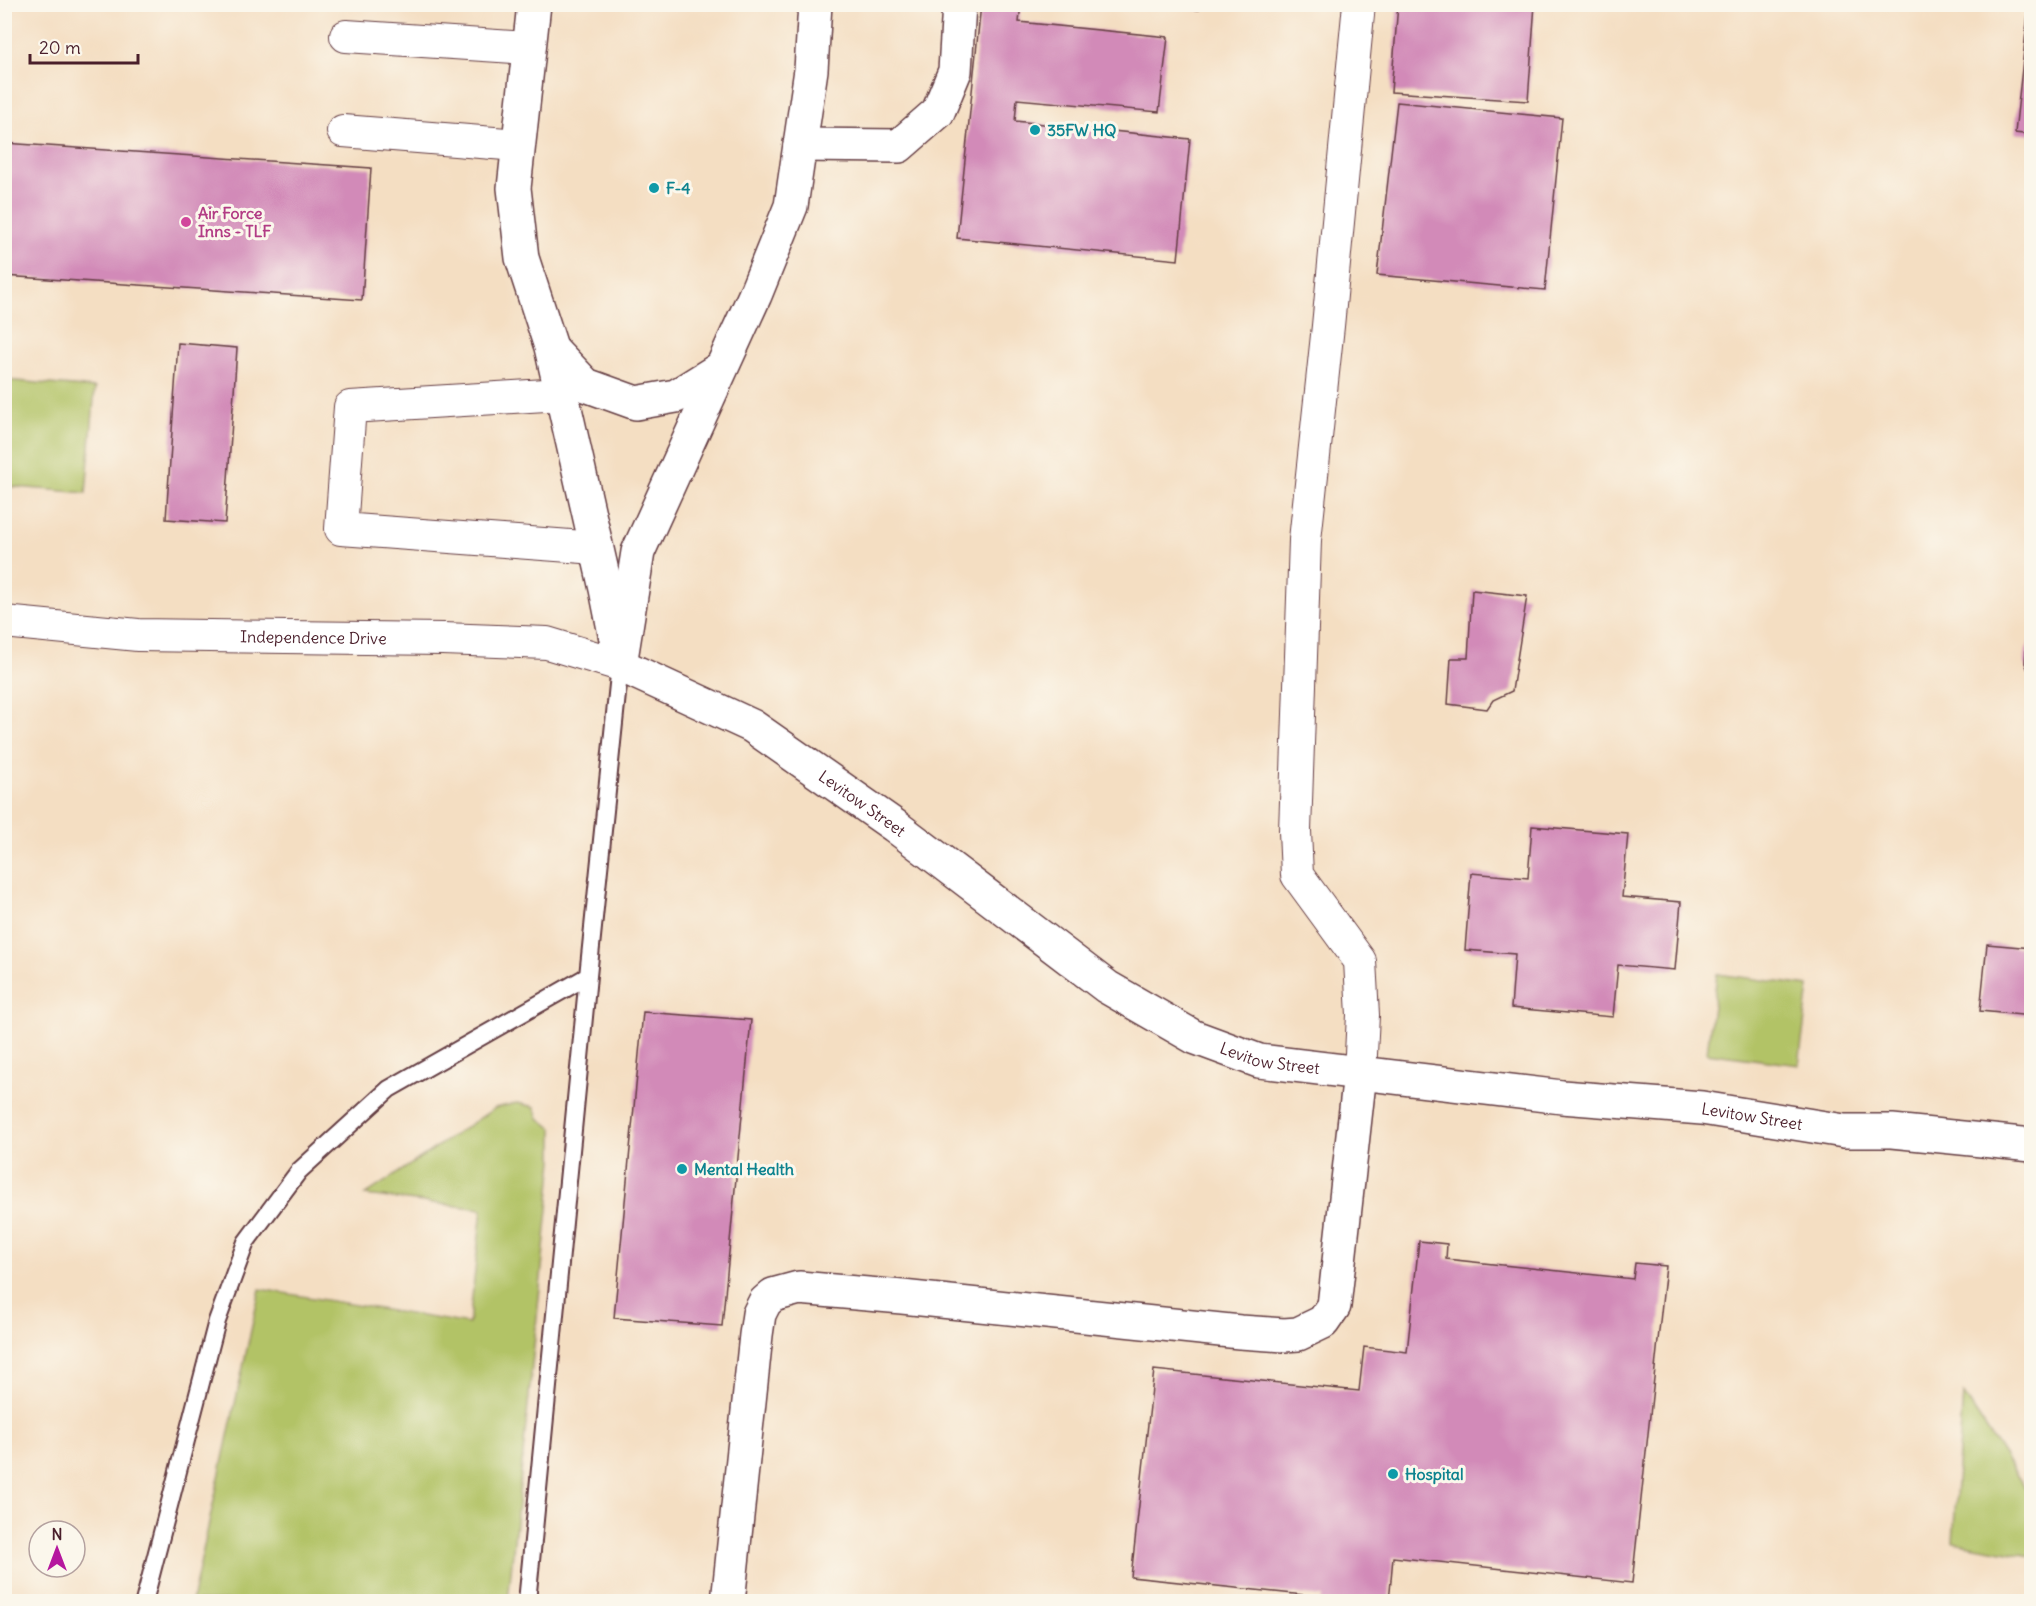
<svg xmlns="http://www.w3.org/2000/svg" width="2036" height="1606" font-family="Delius,sans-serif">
	<rect width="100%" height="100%" fill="#fbf7ec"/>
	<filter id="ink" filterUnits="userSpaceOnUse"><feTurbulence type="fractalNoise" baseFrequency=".0167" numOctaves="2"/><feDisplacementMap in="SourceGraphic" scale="12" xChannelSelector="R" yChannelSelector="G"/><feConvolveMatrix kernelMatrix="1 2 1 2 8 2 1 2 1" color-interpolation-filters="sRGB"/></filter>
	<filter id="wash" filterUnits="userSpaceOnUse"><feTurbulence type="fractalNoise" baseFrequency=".008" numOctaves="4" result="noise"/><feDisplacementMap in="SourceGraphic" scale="24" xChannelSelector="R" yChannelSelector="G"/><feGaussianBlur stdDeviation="1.35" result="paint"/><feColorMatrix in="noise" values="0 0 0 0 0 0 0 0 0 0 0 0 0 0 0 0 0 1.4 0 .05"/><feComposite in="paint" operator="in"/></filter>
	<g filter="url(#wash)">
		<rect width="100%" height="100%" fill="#f4dec2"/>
		<path fill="#b2c366" stroke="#7e7148" stroke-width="1.5" d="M4 380 95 388 86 493 5 486Z
			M1717 974 1809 986 1799 1065 1707 1053Z
			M517 1103 535 1107 539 1118 553 1129V1160L508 1601H192L260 1289 469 1324 482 1209 365 1195 495 1108Z
			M1963 1393 2031 1497V1556L1953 1542Z"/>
		<g id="blocks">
			<path fill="#d28ab8" d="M981 4H1021L1019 22 1168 37 1159 112 1017 99 1015 121 1190 139 1178 260 957 238Z
				M1157 4H1200L1199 10 1157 6Z
				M1398 4H1535L1528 101 1391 92Z
				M2029 4H2032V135L2015 133Z
				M1397 102 1562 118 1545 290 1377 275Z
				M4 143 371 168 362 300 4 276Z
				M178 343 237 348 225 523 166 519Z
				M1472 590 1527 596 1512 691 1493 700 1487 709 1448 704 1451 658H1468Z
				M2031 637H2032V681L2025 663 2026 651Z
				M1532 826 1628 834 1622 897 1681 902 1675 970 1618 965 1613 1017 1511 1008 1515 954 1465 950 1471 873 1528 878Z
				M1987 944 2032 948V1016L1980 1011Z
				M643 1012 751 1020 722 1326 614 1318Z
				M1419 1241 1447 1244 1446 1259 1633 1279 1635 1263 1666 1266 1632 1583 1393 1557 1389 1602H1321L1322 1597 1131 1577 1154 1370 1359 1391 1364 1347 1407 1352Z"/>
		</g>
	</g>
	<g filter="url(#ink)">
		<use href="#blocks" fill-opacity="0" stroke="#643c42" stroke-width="1.5"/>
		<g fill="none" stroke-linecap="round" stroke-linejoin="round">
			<g stroke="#643c42" stroke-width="20">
				<path id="service" d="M144 1602 217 1321 246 1242 299 1171 389 1089 588 976 620 665
					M527 1602 588 976"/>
			</g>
			<g stroke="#643c42" stroke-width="34">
				<g id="minor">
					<path d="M1359 4 1328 326 1305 540 1295 831 1297 875 1360 961 1363 1015 1360 1073"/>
					<path d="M346 36 529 48"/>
					<path d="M343 131 518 145"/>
					<path d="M562 394 350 407 341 529 597 548"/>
					<path id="s1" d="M4 622 138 635 443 639 547 643 620 665"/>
				</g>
			</g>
			<g stroke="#643c42" stroke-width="36">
				<g id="tertiary">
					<path d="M534 4 514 188 522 258 551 347 606 589 616 639"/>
					<path d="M800 145 899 146 938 112 955 71 959 4"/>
					<path d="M552 349 586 385 636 403 676 396 721 368"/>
					<path id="s2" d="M620 665 752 726 895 826 1107 987 1194 1037 1259 1061 1562 1097 1702 1108 1844 1131H1892L2032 1145"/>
					<path d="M620 665 638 552 755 295 791 206 811 70 815 4"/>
					<path d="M728 1602 756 1335 759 1314 765 1302 773 1295 799 1288 902 1297 1240 1332 1284 1335 1298 1334 1323 1322 1334 1306 1360 1073"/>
				</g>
			</g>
			<use href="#service" stroke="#fff" stroke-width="16"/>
			<use href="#minor" stroke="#fff" stroke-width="32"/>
			<use href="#tertiary" stroke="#fff" stroke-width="33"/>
		</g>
	</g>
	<g fill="#0f9aa8" stroke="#fbf7ec" stroke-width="2">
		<circle cx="1035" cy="130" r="6"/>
		<circle cx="654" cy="188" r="6"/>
		<circle cx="682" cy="1169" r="6"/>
		<circle cx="1393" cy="1474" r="6"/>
	</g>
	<circle fill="#d1479c" stroke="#fbf7ec" stroke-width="2" cx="186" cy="222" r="6"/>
	<g text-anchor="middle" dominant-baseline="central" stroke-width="6" stroke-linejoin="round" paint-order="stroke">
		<g font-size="16" font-weight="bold" fill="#0d838f" stroke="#fbf7ec" text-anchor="start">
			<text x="1047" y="130">35FW HQ</text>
			<text x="666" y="188">F-4</text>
			<text x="694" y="1169">Mental Health</text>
			<text x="1405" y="1474">Hospital</text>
		</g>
		<g font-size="16" font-weight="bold" fill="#b23c85" stroke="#fbf7ec" text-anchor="start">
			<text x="198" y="213">Air Force<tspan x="198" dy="18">Inns - TLF</tspan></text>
		</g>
		<g font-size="16" fill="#4a1f2b" stroke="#fbf7ec">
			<text stroke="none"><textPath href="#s1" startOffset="310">Independence Drive</textPath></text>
			<text stroke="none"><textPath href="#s2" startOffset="280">Levitow Street</textPath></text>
			<text stroke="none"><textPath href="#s2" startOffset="766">Levitow Street</textPath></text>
			<text stroke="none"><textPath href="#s2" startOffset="1252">Levitow Street</textPath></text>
		</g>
	</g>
	<rect width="2036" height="1606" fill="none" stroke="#fbf7ec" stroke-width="24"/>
	<g transform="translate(57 1549)"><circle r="28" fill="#fbf7ec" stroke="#b4a19f" stroke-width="1.5"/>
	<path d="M0-4.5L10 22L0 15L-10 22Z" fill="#b5179e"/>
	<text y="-9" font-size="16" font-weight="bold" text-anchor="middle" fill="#4a1f2b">N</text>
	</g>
	<path d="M30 54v9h108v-9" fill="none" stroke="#4a1f2b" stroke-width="3"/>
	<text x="39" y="54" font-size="18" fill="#4a1f2b" stroke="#fbf7ec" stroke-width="4.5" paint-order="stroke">20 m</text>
</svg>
